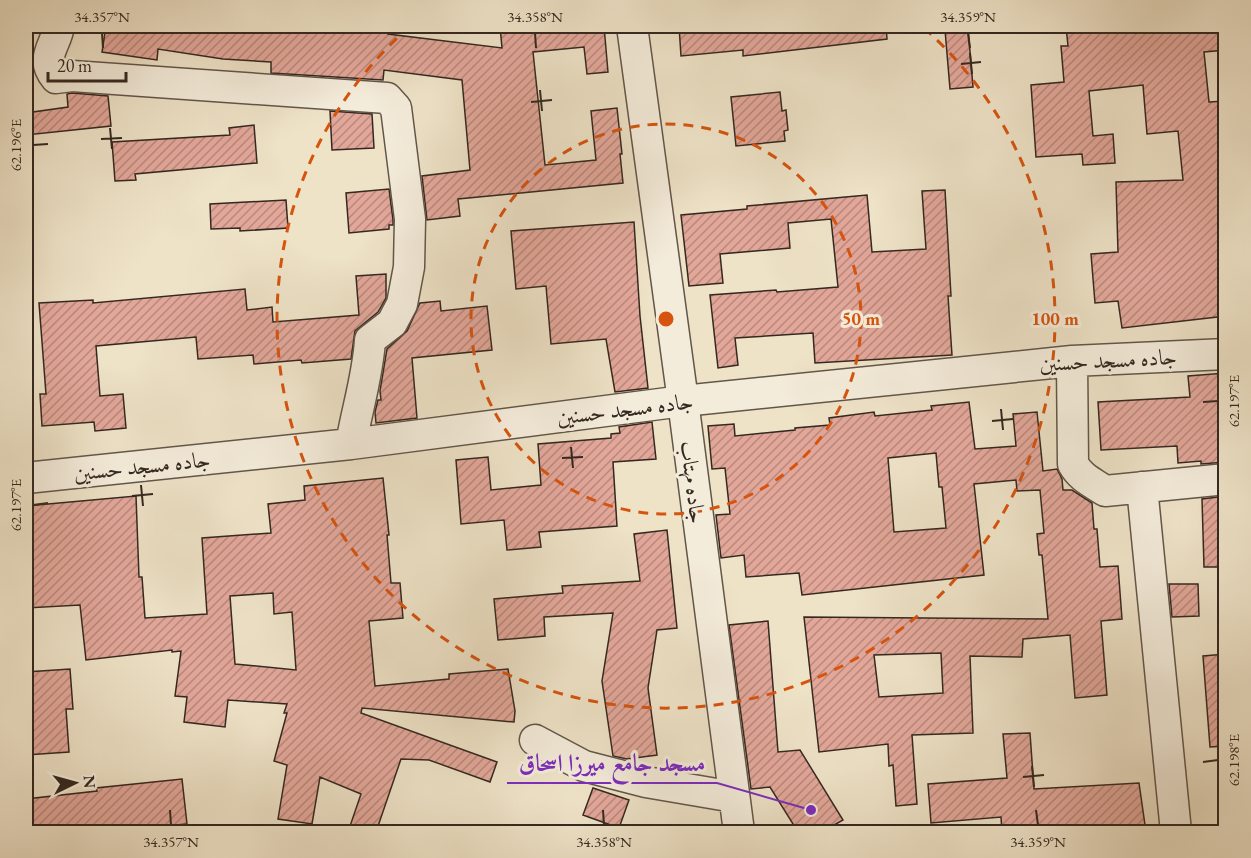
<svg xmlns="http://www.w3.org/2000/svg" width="1251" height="858" font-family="'EB Garamond',Amiri,serif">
	<defs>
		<pattern id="building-hatch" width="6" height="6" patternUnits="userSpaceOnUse" patternTransform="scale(1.5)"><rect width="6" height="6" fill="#e3a79a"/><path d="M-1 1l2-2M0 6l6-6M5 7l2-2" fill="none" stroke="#b9887d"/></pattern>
	</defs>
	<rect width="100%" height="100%" fill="#eee2c7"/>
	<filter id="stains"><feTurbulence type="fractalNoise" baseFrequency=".00333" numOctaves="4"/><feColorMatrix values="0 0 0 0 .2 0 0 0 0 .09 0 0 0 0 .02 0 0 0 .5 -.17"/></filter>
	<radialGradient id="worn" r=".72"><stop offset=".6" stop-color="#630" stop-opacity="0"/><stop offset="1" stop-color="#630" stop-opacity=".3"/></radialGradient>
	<path fill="url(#building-hatch)" stroke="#342820" stroke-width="1.5" fill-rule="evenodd" d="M106 26H389L388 34 502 48 500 26H604L608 72 587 74 584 47 533 52 545 165 596 160 591 111 617 108 622 154H620L623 183 458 199 460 216 427 220 422 176 470 170 462 80 384 70 383 80 271 73V62L223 59 158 49 157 60 102 52Z
		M679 26H886L887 39 743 56V50L681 56Z
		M1066 26H1226V50L1204 52 1209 102 1226 101V316L1122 328 1118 301 1095 303 1091 254 1118 252 1116 182 1183 180 1178 131 1147 134 1143 85 1089 91 1093 136 1113 134 1115 163 1083 165 1082 154 1036 157 1031 85 1064 82 1061 46H1068Z
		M968 28 973 87 950 89 945 30Z
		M780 92 782 111 786 110 788 130 784 131 785 141 736 146 731 97Z
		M72 93 108 96 111 126 26 135V113L68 107 67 94Z
		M330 111 372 114 374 148 332 150Z
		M254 125 257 163 135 174 136 180 115 181 112 142 230 135 229 128Z
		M389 189 393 220V225H389V229L349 233 346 193Z
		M945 190 951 296H948L952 355 815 363 813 333 735 338 738 365 718 368 710 295 776 290 777 292 838 287 831 219 788 223 790 248 720 254 723 283 689 286 681 215 747 209V206L867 195 872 252 926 249 922 191Z
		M286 200 288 228 240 231V228L211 229 210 204Z
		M634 222 640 316 648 388 615 392 606 339 551 344 546 286 516 289 511 231Z
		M386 274V298L378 312 355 331 351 359 302 363 301 360 254 364 253 355 198 359 196 337 96 346 100 396 123 394 126 428 95 431 94 422 42 426 40 394H46L39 303 93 300V303L245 289 247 310 272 307 273 322 359 315 356 276Z
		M440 301 441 311 487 306 492 350 412 358 417 418 376 423 375 412 378 400H381L380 391 387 349 407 331 420 303Z
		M1226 373V394L1222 395 1226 462 1201 464V461L1178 463 1177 446 1101 450 1098 402 1190 397 1188 376Z
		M969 402 975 449 1016 446 1013 414 1037 412 1043 471 1057 469 1062 479 1063 490H1072L1092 503 1094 529H1097L1100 567 1118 566 1122 619 1101 621 1107 695 1075 698 1070 635 1023 639 1022 657 970 656 973 733 912 735 917 804 896 806 893 765 889 766 888 744 819 752 804 617 1048 619 1042 555H1039L1037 534 1044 533 1040 490 1017 491 1016 480 974 484 984 575 802 595 799 573 746 577 744 555 721 558 716 515 730 514 725 468 712 469 708 426 734 424 735 436 795 430V428L830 425 829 418 874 412 875 416 932 410 931 406ZM936 453 939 487H942L946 528 894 532 888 458ZM941 653 943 693 879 697 874 655Z
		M652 422 656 459 613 462 617 526 539 532 541 547 507 550 504 520 461 524 456 460 488 457 491 490 541 485 538 444 611 438V434L620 433 619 427Z
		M383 478 389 535H387L391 583H400L403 618 369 621 375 686 449 679V674L508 669 515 711 514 722 362 708 361 713 497 762 490 782 429 760 401 759 376 832H348L361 794 320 777 312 824 278 819 287 765 274 761 287 713H284L287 704 228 700 225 727 184 722 187 697 175 696 181 651 172 652V650L86 660 80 605 26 608V506L136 496 139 577H142L145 618 207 614 202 538 271 533 268 504 305 500 304 486ZM273 593 274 614 292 612 296 670 235 664 230 596Z
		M1226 496V567H1204L1202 499Z
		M667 530 677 628 657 630 648 688 657 755 627 759 613 756 602 681 613 613 544 617 545 636 498 640 494 599 563 593 562 586 640 581 634 534Z
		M1169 584H1198L1199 616 1172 617Z
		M768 621 778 752 800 750 843 820 822 832H798L770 787 751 789 729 625Z
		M1226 654V746L1210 747 1203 656Z
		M70 669 73 709H66L69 752 26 755V672Z
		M1030 733 1034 789 1139 783 1146 832H1002L1001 817 931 823 928 784 1007 778 1003 734Z
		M182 779 187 824 100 832H26V799L97 791 96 788Z
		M593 788 629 800 619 828 583 815Z"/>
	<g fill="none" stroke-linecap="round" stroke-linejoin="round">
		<g stroke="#62564a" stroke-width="33">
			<path id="minor" d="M59 26C56 46 39 58 56 78L72 76 387 98 396 108 410 219 409 267 402 304 392 323 370 340C368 375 357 409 351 444
				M632 26 683 401 739 832
				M1072 361 1073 464C1081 478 1092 482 1105 491L1226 479
				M26 478 351 444 683 401 1072 361 1226 354
				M1142 487 1176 832
				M535 740 584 766 646 782 734 797"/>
		</g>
		<use href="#minor" stroke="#f4ecdb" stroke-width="30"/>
	</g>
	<path fill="none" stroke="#342820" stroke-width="2" d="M102 33 103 48M535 33 536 48M968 33 970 48M970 53 972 74M961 64 981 62M540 90 542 111M531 102 552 100M110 128 112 149M101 139 122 138M33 145 48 144M1203 402 1218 401M1001 409 1003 430M992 421 1013 419M571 447 573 468M562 458 583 457M141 485 143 506M132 496 153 494M33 505 48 503M1203 762 1218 760M1032 766 1034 787M1023 777 1044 775M170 810 171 825M603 810 604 825M1036 810 1038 825"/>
	<g fill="none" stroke="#d6540e" stroke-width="3" stroke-dasharray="10 8">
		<circle cx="666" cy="319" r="195"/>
		<path d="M924 28A389 389 0 1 1 408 28"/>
	</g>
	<g text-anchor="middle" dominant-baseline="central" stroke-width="6" stroke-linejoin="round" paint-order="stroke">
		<g font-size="22" fill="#342820" stroke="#f4ecdb">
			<text transform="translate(1108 360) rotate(-3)">جاده مسجد حسنین</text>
			<text transform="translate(625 409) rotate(-7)">جاده مسجد حسنین</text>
			<text transform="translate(142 466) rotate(-6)">جاده مسجد حسنین</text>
			<text transform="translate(693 482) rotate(83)">جاده مهتاب</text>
		</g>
	</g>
	<circle cx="666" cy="319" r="9" fill="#d6540e" stroke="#f4ecdb" stroke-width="3"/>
	<g font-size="18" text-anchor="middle" font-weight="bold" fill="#d6540e" stroke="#f4ecdb" stroke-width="6" stroke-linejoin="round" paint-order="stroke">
		<text x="861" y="325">50 m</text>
		<text x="1055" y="325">100 m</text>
	</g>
	<path fill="none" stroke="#7b2cbf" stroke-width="2" d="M811 810L717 783H507"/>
	<circle fill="#7b2cbf" stroke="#f4ecdb" stroke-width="2" cx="811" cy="810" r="6"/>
	<g font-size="24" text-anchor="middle" font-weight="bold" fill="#7b2cbf" stroke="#f4ecdb" stroke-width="6" stroke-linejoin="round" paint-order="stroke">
		<text x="612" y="771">مسجد جامع میرزا اسحاق</text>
	</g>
	<rect width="1251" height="858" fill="none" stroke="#eee2c7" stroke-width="66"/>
	<g transform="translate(75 783) rotate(85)" stroke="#f4ecdb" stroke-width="4.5" paint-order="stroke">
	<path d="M0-4.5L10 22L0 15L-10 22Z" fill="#342820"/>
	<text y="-9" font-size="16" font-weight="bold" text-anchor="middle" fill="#342820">N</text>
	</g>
	<path d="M48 72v9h78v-9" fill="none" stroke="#342820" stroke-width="3"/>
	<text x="57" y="72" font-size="18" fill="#342820" stroke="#f4ecdb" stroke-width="4.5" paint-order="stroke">20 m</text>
	<rect x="33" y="33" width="1185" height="792" fill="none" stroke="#342820" stroke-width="2"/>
	<g font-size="15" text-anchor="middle" fill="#342820">
		<text x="102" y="22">34.357°N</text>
		<text x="535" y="22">34.358°N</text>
		<text x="968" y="22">34.359°N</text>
		<text transform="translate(16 145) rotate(-90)" y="5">62.196°E</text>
		<text transform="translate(1234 401) rotate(-90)" y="5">62.197°E</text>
		<text transform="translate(16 505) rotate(-90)" y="5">62.197°E</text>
		<text transform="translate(1234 760) rotate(-90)" y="5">62.198°E</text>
		<text x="171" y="847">34.357°N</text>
		<text x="604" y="847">34.358°N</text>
		<text x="1038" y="847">34.359°N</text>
	</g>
	<rect width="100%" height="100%" filter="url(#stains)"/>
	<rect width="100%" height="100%" fill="url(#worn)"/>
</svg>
